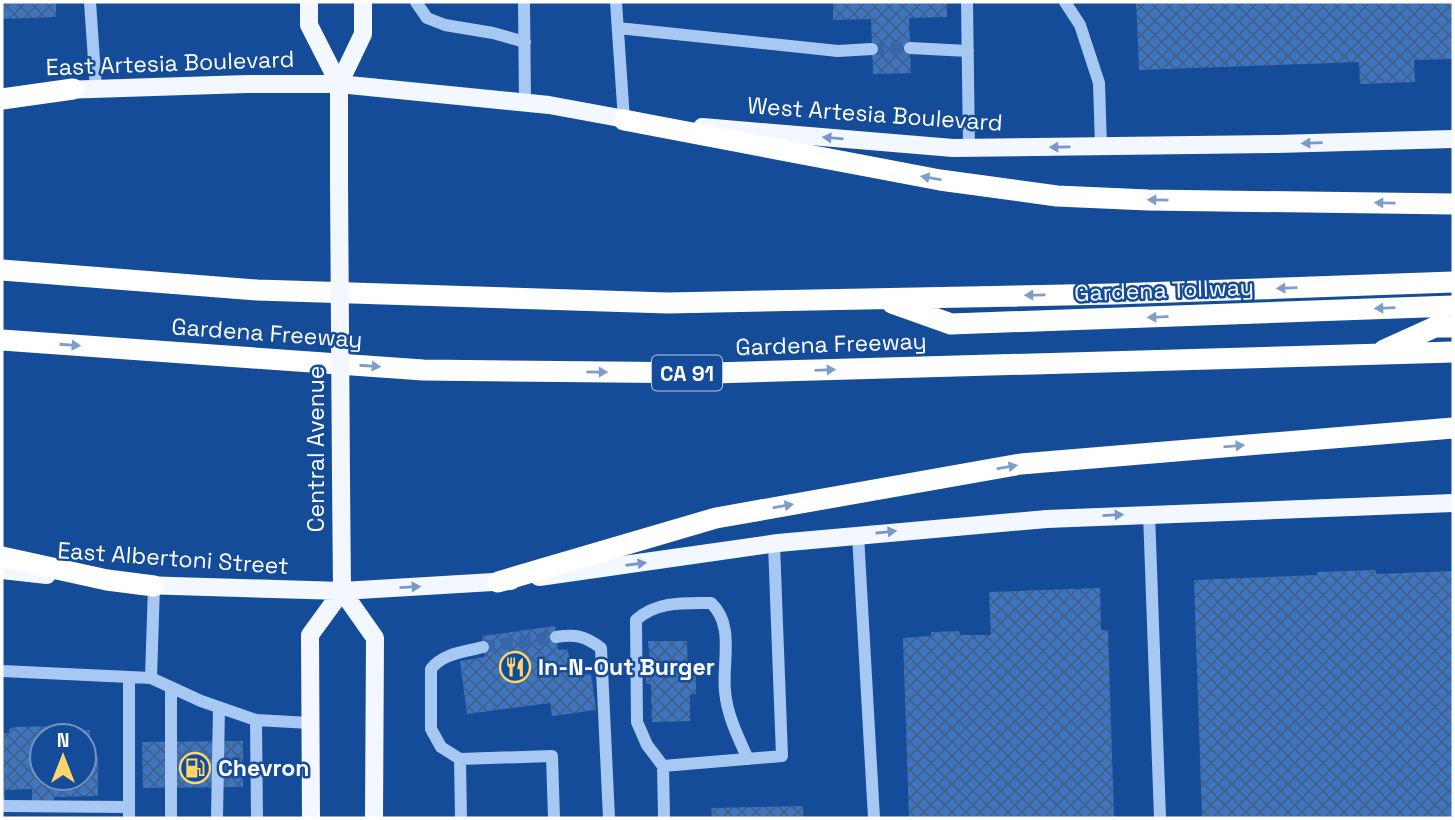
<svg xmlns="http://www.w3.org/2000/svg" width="1455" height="820" font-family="'Space Grotesk',sans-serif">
	<defs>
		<pattern id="building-cross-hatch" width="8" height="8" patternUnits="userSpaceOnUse" patternTransform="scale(1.75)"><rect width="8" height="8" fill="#3d75c1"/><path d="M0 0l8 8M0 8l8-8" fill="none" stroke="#446086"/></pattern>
	</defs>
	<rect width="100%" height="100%" fill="#144c99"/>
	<path fill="url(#building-cross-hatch)" fill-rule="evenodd" d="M2 2H56V17L2 19Z
		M833 2H947V17L909 18 911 73 873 74 871 19 833 20Z
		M1136 2H1453V59L1414 60 1415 82 1360 84 1359 62 1139 70Z
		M1376 570V574L1453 571V818H1202L1194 580 1317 575V572Z
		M1100 588 1101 630H1108L1114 818H909L903 638 931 636V632L959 631 960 635H991L989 592Z
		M555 626 558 650 568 649 571 676 591 674 596 710 552 716 550 703 467 714 460 661 485 657 482 636Z
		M648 641H687L688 670 681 671V675H696V694L690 695V721L652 722 651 684H646V675L651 674Z
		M64 724 70 730H90V750L98 757V796L54 797V800L32 801V789L5 790V801H2V733H9V729L14 727 62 726ZM42 736H84V778H42Z
		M243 741V787L143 788 142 742Z
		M803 806V818H712L711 808Z"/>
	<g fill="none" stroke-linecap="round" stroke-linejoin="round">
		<path stroke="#3767a8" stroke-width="12" stroke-dasharray="12 6" stroke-linecap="butt" d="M872 49 910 48
			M483 647 556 637"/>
		<path stroke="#a7c8f3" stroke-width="12" d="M90 2 96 89
			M416 2 427 18 445 25 493 33 525 42
			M524 2 525 103
			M616 2 624 120
			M967 2 969 148
			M1065 2 1080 25 1099 83 1101 147
			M618 28 838 51 872 49
			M910 48 968 51
			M1149 513 1160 818
			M858 535 874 818
			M556 637C576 634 585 636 601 648L609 818
			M2 671 151 678 154 586
			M151 678 201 701 256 720 310 723
			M256 720 257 818
			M460 759 441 747 431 729V669C443 653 465 652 483 647
			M663 766 647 745 637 722 636 620C657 601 684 603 711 603 735 625 722 662 725 691 727 715 738 737 748 759
			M2 806 129 807
			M129 818V678
			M171 818V687
			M217 818 219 707
			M461 818 460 759 552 756 554 818
			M664 818 663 766 782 756 774 544"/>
		<path stroke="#f3f7ff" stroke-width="18" d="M309 2V25L339 84V181
			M339 84 363 34V2
			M61 90 247 84H339L549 105 636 121
			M702 127 953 148 1277 144 1453 139
			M341 478 342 591 375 638 374 818
			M2 570 47 575
			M539 577 778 543 1047 519 1453 503
			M141 585 342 591 511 581
			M311 818 310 635 342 591"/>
		<path stroke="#fff" stroke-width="21" d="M2 99 73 89
			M624 120 940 180 1057 196 1148 200 1453 204
			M2 270 257 290 668 303 1113 294 1453 282
			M892 303 951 324 1453 306
			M2 340 423 370 713 373 1453 352
			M1384 350 1435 327H1453
			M2 557 107 580 154 586
			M498 582 716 518 1021 464 1453 428"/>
		<path stroke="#f3f7ff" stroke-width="18" d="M339 181 341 478"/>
	</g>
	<defs><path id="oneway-solid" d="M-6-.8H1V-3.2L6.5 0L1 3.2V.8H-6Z" transform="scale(1.75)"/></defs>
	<g fill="#7899c7">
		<use href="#oneway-solid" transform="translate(833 138) rotate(-175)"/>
		<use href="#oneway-solid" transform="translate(1312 143) rotate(178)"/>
		<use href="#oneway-solid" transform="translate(1060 147) rotate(179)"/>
		<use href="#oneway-solid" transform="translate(1113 515) rotate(-3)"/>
		<use href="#oneway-solid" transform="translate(886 532) rotate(-6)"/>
		<use href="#oneway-solid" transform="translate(636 564) rotate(-8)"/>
		<use href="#oneway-solid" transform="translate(410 587) rotate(-3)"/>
	</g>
	<g fill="#7e9dc7">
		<use href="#oneway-solid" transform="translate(931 178) rotate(-170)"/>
		<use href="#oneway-solid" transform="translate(1158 200) rotate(-179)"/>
		<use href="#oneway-solid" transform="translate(1385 203) rotate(-179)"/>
		<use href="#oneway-solid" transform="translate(1287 288) rotate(178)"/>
		<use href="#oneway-solid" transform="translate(1035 295) rotate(179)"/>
		<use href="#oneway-solid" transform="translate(1385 308) rotate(178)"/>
		<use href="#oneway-solid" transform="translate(1158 317) rotate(178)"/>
		<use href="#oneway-solid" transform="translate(70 345) rotate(4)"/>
		<use href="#oneway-solid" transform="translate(370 366) rotate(4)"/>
		<use href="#oneway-solid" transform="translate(825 370) rotate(-2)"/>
		<use href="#oneway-solid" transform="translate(597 372) rotate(1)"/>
		<use href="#oneway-solid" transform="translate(1234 446) rotate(-5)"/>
		<use href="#oneway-solid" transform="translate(1007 467) rotate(-10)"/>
		<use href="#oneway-solid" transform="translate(783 506) rotate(-10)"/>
	</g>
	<defs>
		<g id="restaurant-ring" transform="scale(1.575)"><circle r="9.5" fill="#144c99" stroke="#ffd669" stroke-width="1.5"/><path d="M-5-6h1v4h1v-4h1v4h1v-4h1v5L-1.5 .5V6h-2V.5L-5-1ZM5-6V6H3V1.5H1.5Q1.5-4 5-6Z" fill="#ffd669"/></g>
		<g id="fuel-ring" transform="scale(1.575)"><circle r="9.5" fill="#144c99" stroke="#ffd669" stroke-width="1.5"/><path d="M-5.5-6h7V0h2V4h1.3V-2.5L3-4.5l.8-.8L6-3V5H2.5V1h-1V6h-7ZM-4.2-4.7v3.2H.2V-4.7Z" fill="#ffd669"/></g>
	</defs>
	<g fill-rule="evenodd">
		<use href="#restaurant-ring" x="515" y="667"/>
		<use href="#fuel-ring" x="195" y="768"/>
	</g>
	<g text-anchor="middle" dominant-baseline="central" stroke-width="5" stroke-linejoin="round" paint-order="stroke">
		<rect fill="#144c99" stroke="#b8c9e0" stroke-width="2" x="652" y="355.5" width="70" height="35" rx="5"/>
		<g font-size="21" font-weight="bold" fill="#fff">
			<text x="687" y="373">CA 91</text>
		</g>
		<g font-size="23" fill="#fff" stroke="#144c99">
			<text transform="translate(170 63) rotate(-2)">East Artesia Boulevard</text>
			<text transform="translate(875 114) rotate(4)">West Artesia Boulevard</text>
			<text transform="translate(1164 290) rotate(-2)">Gardena Tollway</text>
			<text transform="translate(267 333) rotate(4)">Gardena Freeway</text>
			<text transform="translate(831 344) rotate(-2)">Gardena Freeway</text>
			<text transform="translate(316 449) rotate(-90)">Central Avenue</text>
			<text transform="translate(173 558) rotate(4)">East Albertoni Street</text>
		</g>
		<g font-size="23" font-weight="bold" fill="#fff" stroke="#144c99" text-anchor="start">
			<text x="538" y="667">In-N-Out Burger</text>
			<text x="218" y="768">Chevron</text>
		</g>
	</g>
	<rect width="1455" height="820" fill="none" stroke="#ffffff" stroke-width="7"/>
	<g transform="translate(63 757)"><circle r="33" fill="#144c99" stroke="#7294c2" stroke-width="2"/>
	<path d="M0-5L12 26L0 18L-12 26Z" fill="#ffd669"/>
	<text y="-10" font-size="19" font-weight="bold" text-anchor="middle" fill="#ffffff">N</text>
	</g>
</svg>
